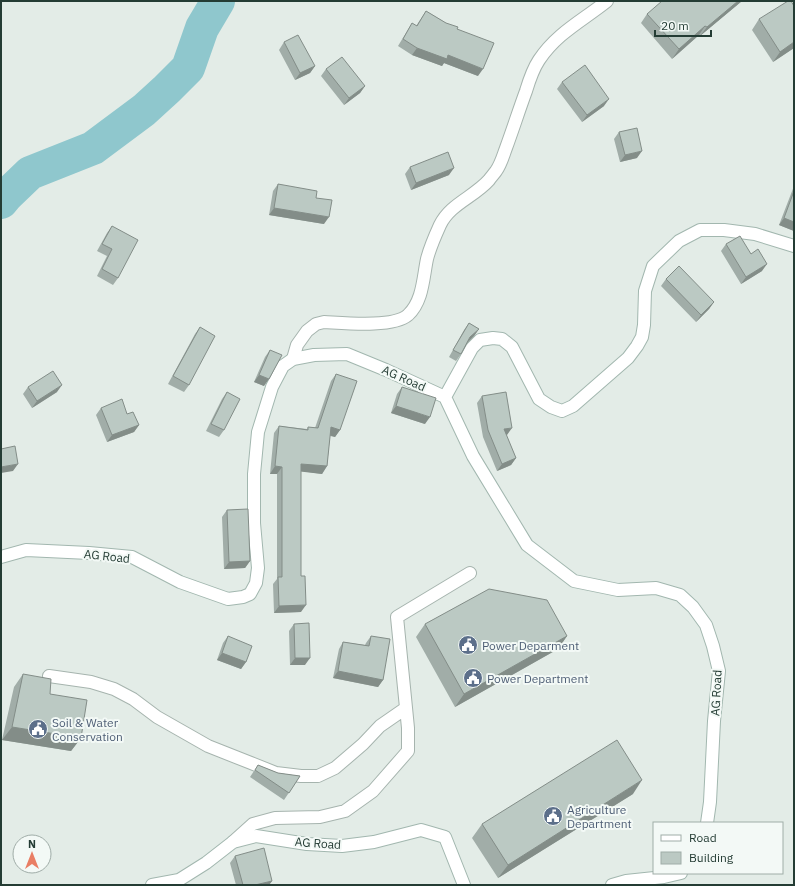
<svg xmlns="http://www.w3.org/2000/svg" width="795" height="886" font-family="'IBM Plex Sans',sans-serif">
	<rect width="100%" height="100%" fill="#e3ece7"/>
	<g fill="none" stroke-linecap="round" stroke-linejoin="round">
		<path stroke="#8fc7cd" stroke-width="34" d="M1 202 6 196 30 173 93 148 144 110 167 89 188 68 202 28 218 1"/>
		<g stroke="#a6b4ae" stroke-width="14">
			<path id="street" d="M293 359 297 345 307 331 316 324 324 322C344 323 393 328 408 315 423 301 423 278 427 259 430 247 435 236 440 225 450 204 474 197 489 180 491 177 494 174 496 171 501 164 503 156 506 148 513 129 519 110 526 91 529 81 533 69 539 60 557 33 582 21 607 1
				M49 676 91 682 114 689 133 699 157 717 208 746 251 763 276 773 301 776H318L335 768 363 744 380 726 406 708
				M233 842 253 824 275 818 320 817 345 811 373 791 408 751V728L397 617 470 573"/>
		</g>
		<g stroke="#a2b7af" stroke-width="14">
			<path id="secondary" d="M445 397 472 348 480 340 493 338 502 339 512 347 539 399 551 407 562 411 573 406 628 358 637 346 642 337 644 325 645 291 653 266 679 241 700 230H724L755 234 794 246
				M1 557 26 550 89 553 132 557 180 582 228 599 243 597 250 594 256 583 258 568 254 523V474L258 432 272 387 283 366 293 359 314 355 347 354 386 370 445 397 473 456 527 545 574 581 618 590 656 588 680 595 693 607 706 625 713 646 719 671 714 721 710 802 707 823
				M152 885 179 880 206 863 233 842 256 836 307 844 342 846 374 842 421 830 445 837 464 885
				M612 885 626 881 664 877 681 873"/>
		</g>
		<use href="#street" stroke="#fff" stroke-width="12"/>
		<use href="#secondary" stroke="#fff" stroke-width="12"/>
	</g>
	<path fill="#a1ada8" d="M742 1 700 36 699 35 672 59 641 23 647 14 677 2Z
		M426 11 446 23 457 29 478 76 444 63 442 66 412 55 398 46 412 23 416 26Z
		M759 19 794 48 773 62 752 30Z
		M284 42 315 66 310 73 295 80 279 50Z
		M326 69 365 86 360 93 344 105 321 76Z
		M562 82 604 106 582 122 557 89Z
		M619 132 637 158 620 162 614 139Z
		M410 167 449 175 411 190 405 174Z
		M278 184 316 198 324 224 269 215 273 191Z
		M794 186V231L779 225Z
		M112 226 118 278 113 285 97 276 107 256 97 251 107 233Z
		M726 244 762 271 741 284 721 251Z
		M666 279 714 302 709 309 696 322 661 286Z
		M469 323 479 329 474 336 468 342 461 354 456 361 449 357 464 330Z
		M200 327 189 385 184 392 168 384 195 334Z
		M270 350 264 386 254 382 265 357Z
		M336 374 340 430 335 437 330 436 327 466 322 474 301 471V612L274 613 273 584 277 579V474H270L274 433 279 426 307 429 308 427 315 428 331 381Z
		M28 387 57 392 32 408 23 394Z
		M402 387 425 424 391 413 397 394Z
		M227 392 224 430 219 437 206 431 222 399Z
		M482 396 507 435H506L516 458 511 465 497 471 483 437 477 403Z
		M101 408 127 414 139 425 134 432 107 442 96 415Z
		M227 510 250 561 245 568 224 569 222 517Z
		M294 624 305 665H290L289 631Z
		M425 624 567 636 558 649 455 707 416 637Z
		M228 636 246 662 241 669 217 660 223 643Z
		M371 636 383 680 378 687 333 678 339 649 343 642 365 645 366 643Z
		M23 674 50 694 81 738 71 751 2 740 14 687Z
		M258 765 278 773 300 776 284 800 250 777Z
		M633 794 498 878 472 838 482 824Z
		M235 856 272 881 269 885H236L230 863Z"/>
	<path fill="#838d88" d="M738 1H742L700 36 707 27Z
		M705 26 699 35 672 59 679 49Z
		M794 42V48L773 62 780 52Z
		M417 48 448 55 483 69 478 76 444 63 442 66 412 55Z
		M315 66 310 73 295 80 300 73Z
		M365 86 360 93 344 105 349 98Z
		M609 99 604 106 582 122 587 115Z
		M642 151 637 158 620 162 625 155Z
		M454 168 449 175 411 190 416 183Z
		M274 208 329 217 324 224 269 215Z
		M784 218 794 222V231L779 225Z
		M767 264 762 271 741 284 746 277Z
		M714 302 709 309 696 322 701 315Z
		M479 329 474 336 466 344 470 337Z
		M259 375 269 379 264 386 254 382Z
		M62 385 57 392 32 408 37 401Z
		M396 406 430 417 425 424 391 413Z
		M139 425 134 432 107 442 112 435Z
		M331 427 340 430 335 437 326 434Z
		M512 428 507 435 499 436 504 429Z
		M516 458 511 465 497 471 502 464Z
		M18 464 13 471 1 473V467Z
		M301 464 327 466 322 474 296 471Z
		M275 466 282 467 277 474H270Z
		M250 561 245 568 224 569 229 562Z
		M306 605 301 612 274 613 279 606Z
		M567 636 558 649 455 707 464 694Z
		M222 653 246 662 241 669 217 660Z
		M295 658H310L305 665H290Z
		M338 671 383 680 378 687 333 678Z
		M12 727 81 738 71 751 2 740Z
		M642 780 633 794 498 878 508 865Z
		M272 881 269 885H255Z"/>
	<path fill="#bbc9c3" stroke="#838d88" d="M662 1H676L677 2 678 1H738L707 27 705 26 679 49 647 14Z
		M788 1H791L794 6V42L780 52 759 19Z
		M426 11 446 23 458 27 457 29 494 43 483 69 448 55 447 59 417 48 403 39 412 23 417 26Z
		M298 35 315 66 300 73 284 42Z
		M342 57 365 86 349 98 326 69Z
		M585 65 609 99 587 115 562 82Z
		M637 128 642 151 625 155 619 132Z
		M448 152 454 168 416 183 410 167Z
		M278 184 317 191 316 198 332 200 329 217 274 208Z
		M794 191V222L784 218Z
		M112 226 138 240 118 278 102 269 112 249 102 244Z
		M740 236 751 254 758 249 767 264 746 277 726 244Z
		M679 266 714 302 701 315 666 279Z
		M469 323 479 329 470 337 461 354 453 350Z
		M200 327 215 336 189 385 173 376Z
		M270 350 282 355 269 379 259 375Z
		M53 371 62 385 37 401 28 387Z
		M336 374 357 381 340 430 331 427 327 466 301 464V576H305L306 605 279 606 278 577H282V467L275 466 279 426 308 430V427L318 428Z
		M402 387 436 398 430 417 396 406Z
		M227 392 240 399 224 430 211 424Z
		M506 392 512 428 504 429 516 458 502 464 488 430 482 396Z
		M122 399 127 414 133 412 139 425 112 435 101 408Z
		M15 446 18 464 1 467V449Z
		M248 509 250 561 229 562 227 510Z
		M489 589 547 600 567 636 464 694 425 624Z
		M309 623 310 658H295L294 624Z
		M228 636 252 646 246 662 222 653Z
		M371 636 390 639 383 680 338 671 343 642 369 646Z
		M23 674 51 679 50 694 87 700 81 738 12 727Z
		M617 740 642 780 508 865 482 824Z
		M258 765 278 773 300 776 289 793 255 770Z
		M264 848 272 881 255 885H243L235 856Z"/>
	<defs>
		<g id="civic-disc" transform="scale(1)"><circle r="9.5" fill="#5c6f8a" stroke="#f3f9f6"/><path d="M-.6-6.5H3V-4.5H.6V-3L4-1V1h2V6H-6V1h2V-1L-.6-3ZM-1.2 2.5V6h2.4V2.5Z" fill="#fff"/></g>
	</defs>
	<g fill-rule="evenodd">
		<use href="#civic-disc" x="468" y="645"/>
		<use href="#civic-disc" x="473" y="678"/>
		<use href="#civic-disc" x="38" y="729"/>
		<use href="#civic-disc" x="553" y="816"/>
	</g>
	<g text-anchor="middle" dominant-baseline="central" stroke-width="4" stroke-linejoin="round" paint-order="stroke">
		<g font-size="12" fill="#243c34" stroke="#f3f9f6">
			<text transform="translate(404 378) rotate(24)">AG Road</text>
			<text transform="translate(107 556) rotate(6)">AG Road</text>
			<text transform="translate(716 693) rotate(-87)">AG Road</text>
			<text transform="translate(318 843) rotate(4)">AG Road</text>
		</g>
		<g font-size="12" fill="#4e5e75" stroke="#f3f9f6" text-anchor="start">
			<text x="482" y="645">Power Deparment</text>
			<text x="487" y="678">Power Department</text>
			<text x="52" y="722">Soil &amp; Water<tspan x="52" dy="14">Conservation</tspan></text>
			<text x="567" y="809">Agriculture<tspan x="567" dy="14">Department</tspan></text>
		</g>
	</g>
	<rect width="795" height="886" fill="none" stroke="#243c34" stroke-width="4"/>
	<rect x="653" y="822" width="130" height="52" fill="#f3f9f6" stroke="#a0ada8"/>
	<rect x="661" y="835" width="20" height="6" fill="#ffffff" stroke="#a0ada8"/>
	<text x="689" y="842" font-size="12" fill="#243c34">Road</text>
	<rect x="661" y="852" width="20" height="12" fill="#bbc9c3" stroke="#a0ada8"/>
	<text x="689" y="862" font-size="12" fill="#243c34">Building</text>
	<g transform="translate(32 854)"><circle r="19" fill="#f3f9f6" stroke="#a0ada8"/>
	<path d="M0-3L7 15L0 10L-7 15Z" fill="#e97e64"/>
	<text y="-6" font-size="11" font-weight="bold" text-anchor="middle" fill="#243c34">N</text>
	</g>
	<path d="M655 30v6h56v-6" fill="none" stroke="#243c34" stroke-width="2"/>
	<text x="661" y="30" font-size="12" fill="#243c34" stroke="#f3f9f6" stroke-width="3" paint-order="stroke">20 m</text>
</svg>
